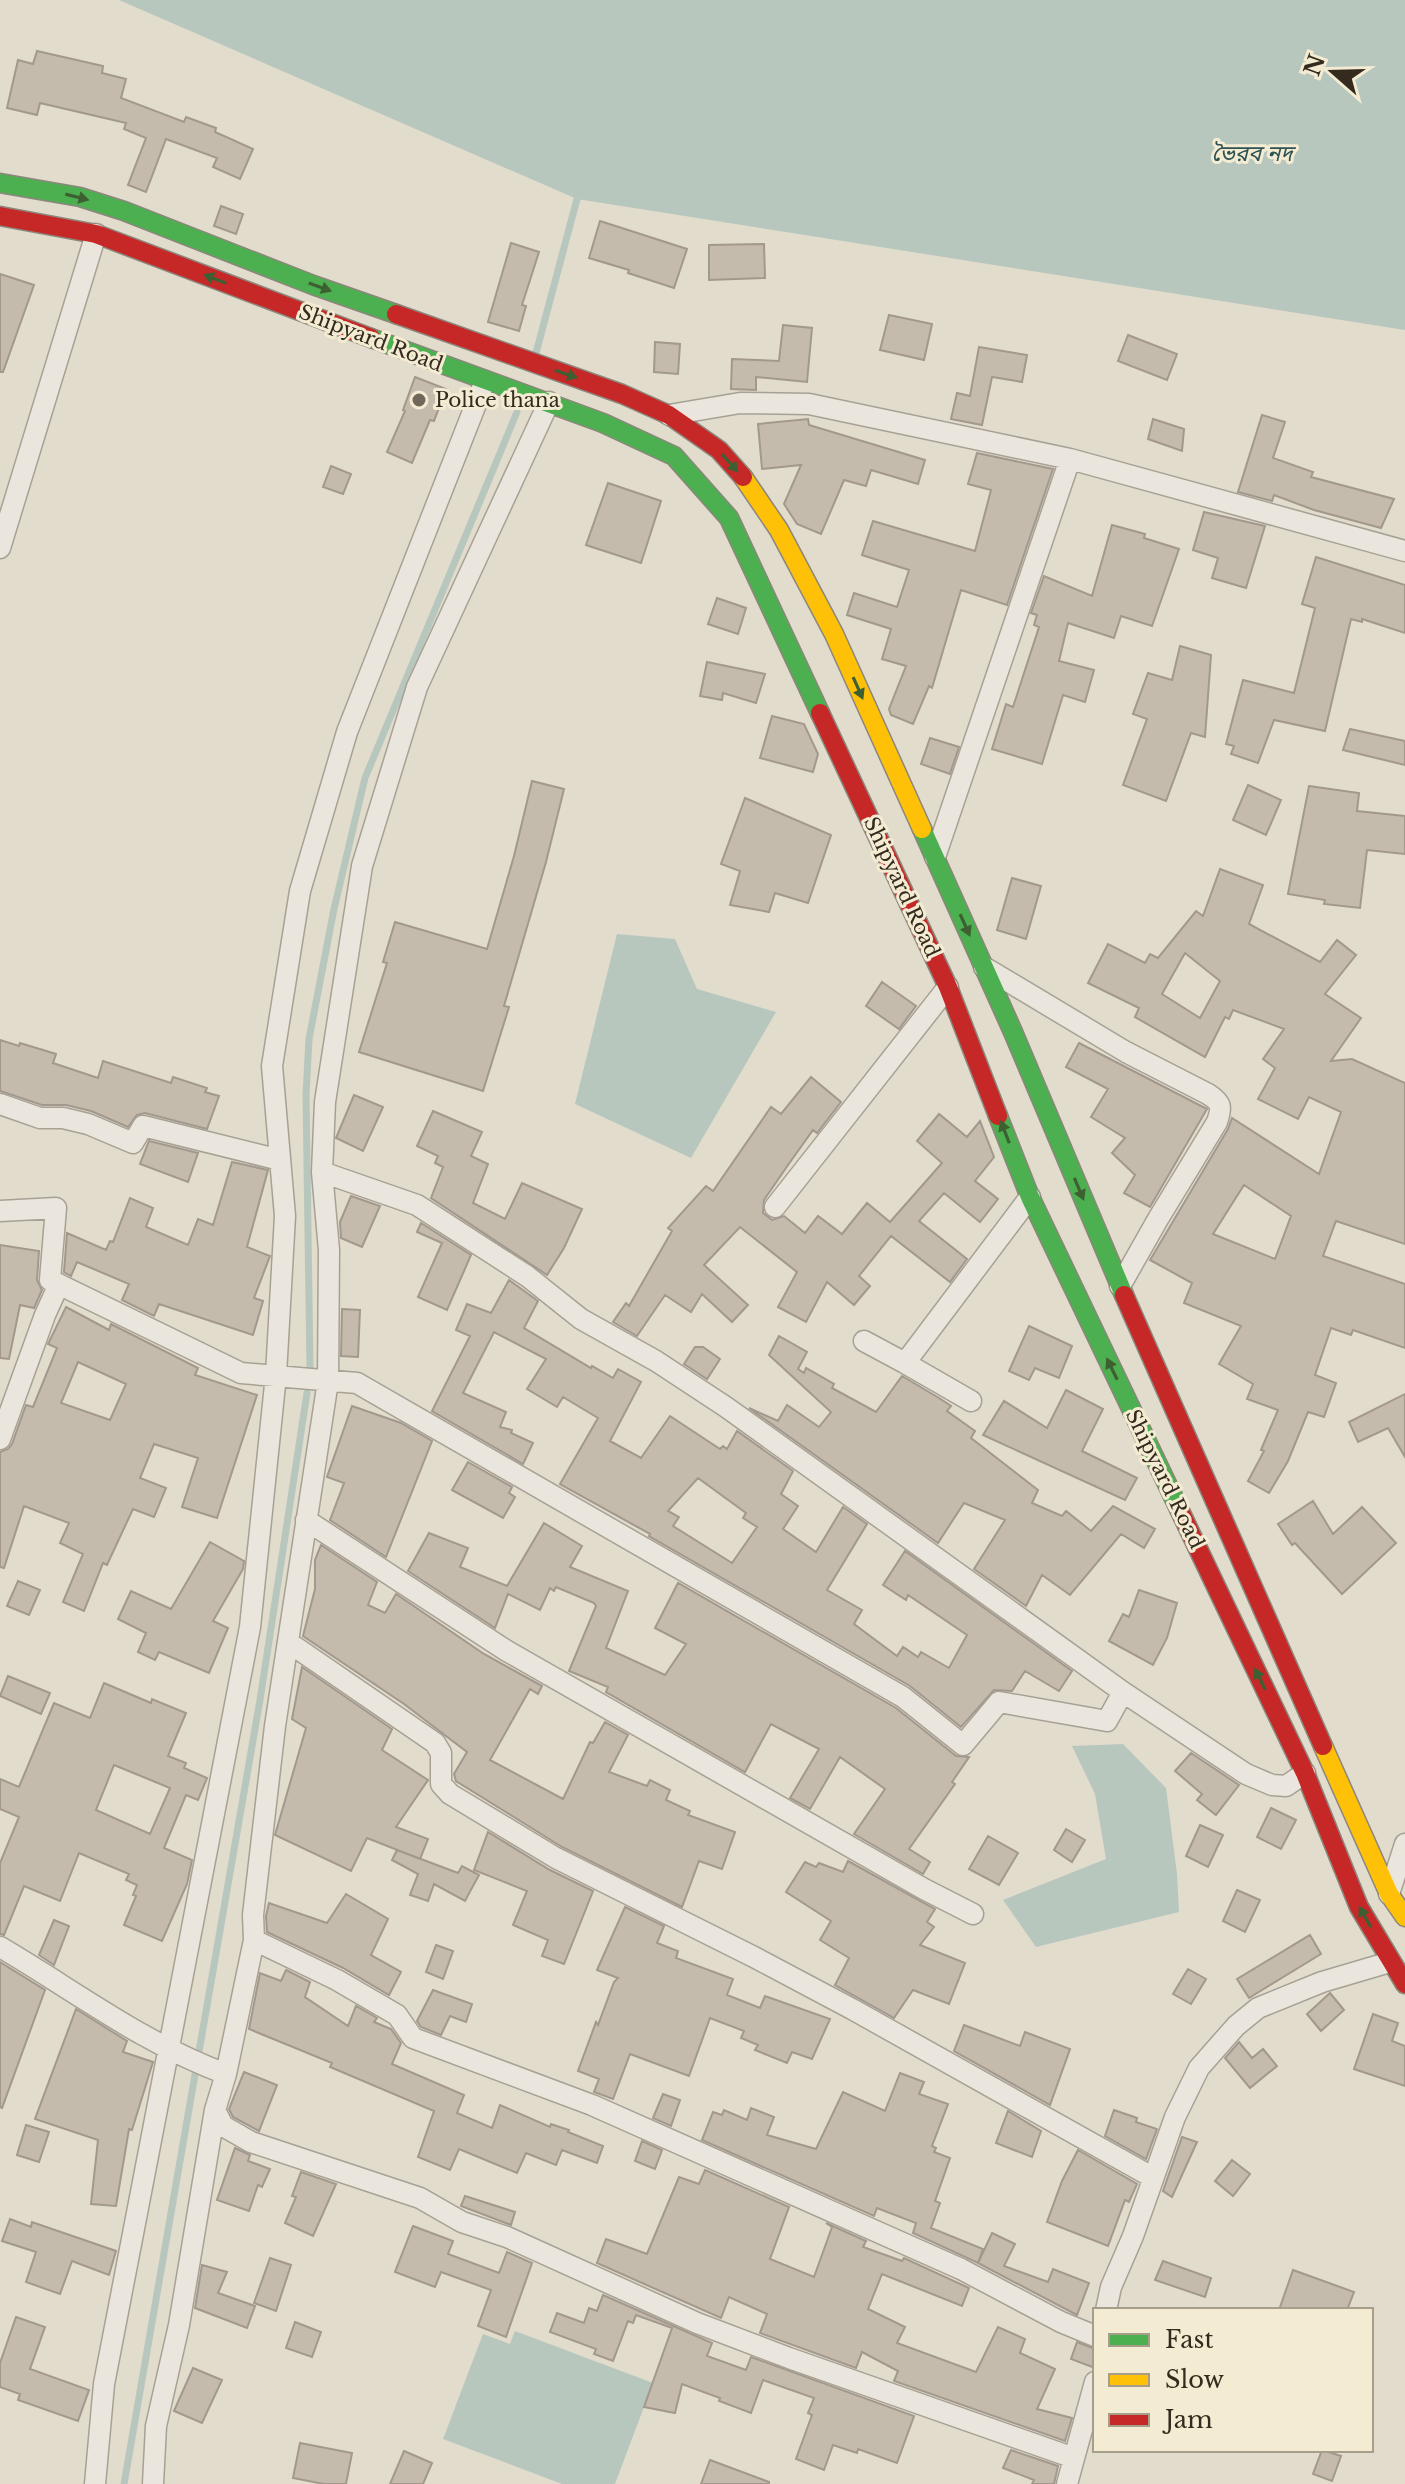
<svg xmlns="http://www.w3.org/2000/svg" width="1405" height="2484" font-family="'Libre Baskerville','Noto Sans Bengali',serif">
	<rect width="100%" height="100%" fill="#e2dccc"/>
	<path fill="#b7c7be" d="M119 0H1405V330L577 199Z
		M617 934 675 939 697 989 776 1012 691 1158 575 1104Z
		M1123 1744 1166 1788 1177 1874 1179 1912 1036 1947 1003 1900 1106 1859 1095 1794 1072 1746Z
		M515 2331 653 2383 615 2484H562L443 2439 483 2334 510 2344Z"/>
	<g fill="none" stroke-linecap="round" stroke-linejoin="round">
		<path stroke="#b7c7be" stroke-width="7" d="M536 353 577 199
			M310 1368 306 1095 309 1039 334 909 365 778 517 412
			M124 2484 260 1700 307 1393"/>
	</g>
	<path fill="#c5bbad" stroke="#a2988b" stroke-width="2" fill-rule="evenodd" d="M37 51 103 66 102 73 126 79 121 98 184 122 186 117 216 128 215 132 253 149 240 179 213 167 217 158 166 139 146 192 128 185 146 138 124 129 126 123 40 103 37 115 7 108 18 60 33 64Z
		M221 206 243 214 236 234 214 226Z
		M600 221 687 249 674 288 628 273 629 270 589 258Z
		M511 243 539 252 522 305 526 306 519 331 488 322Z
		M764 244 765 278 709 280V245Z
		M0 274 34 285 3 372H0Z
		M889 315 932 324 924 360 880 350Z
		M783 325 812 328 807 382 756 377V390L731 389 732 359 779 361Z
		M1128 335 1177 354 1167 380 1118 361Z
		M655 342 680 344 678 374 654 372Z
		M979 347 1027 355 1022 382 992 377 982 425 951 419 957 393 970 396Z
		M415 377 446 389 434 421 430 420 412 463 387 452 405 411 403 410Z
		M1262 415 1285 422 1273 458 1313 472 1311 477 1394 499 1381 528 1314 510 1274 495 1272 501 1238 492Z
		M808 419 809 425 925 460 918 484 871 470 866 486 844 480 821 534 797 524 784 504 801 465 762 469 758 424Z
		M1153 419 1184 429 1182 451 1148 439Z
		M977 453 1053 469 1007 605 961 590 932 688 929 686 913 724 891 715 889 709 906 666 882 659 891 629 847 615 854 593 897 607 909 570 862 555 873 521 975 551 991 490 968 484Z
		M331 466 351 474 343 494 323 487Z
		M608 483 661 501 641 563 586 545Z
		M1204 512 1265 526 1246 588 1212 578 1218 558 1193 550Z
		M1112 525 1145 534 1144 538 1179 549 1152 626 1121 616 1114 638 1068 623 1059 661 1094 670 1085 702 1063 695 1042 764 992 749 1006 704 1013 707 1039 627 1034 625 1037 615 1031 613 1044 576 1092 596Z
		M1316 557 1405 585V633L1362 619V622L1351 619 1325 731 1274 720 1258 763 1231 754 1234 746 1226 744 1243 680 1294 693 1315 608 1302 604Z
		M717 598 746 608 738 634 708 624Z
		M1180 646 1211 655 1205 737 1191 733 1166 801 1123 785 1147 719 1133 714 1148 673 1172 680Z
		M707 662 765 674 756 703 723 693 722 700 700 696Z
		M772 716 804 724 818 754 813 772 760 758Z
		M1350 729 1405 741V765L1343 750Z
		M930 738 959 747 950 774 921 764Z
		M532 781 564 789 546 862 504 1006 509 1007 483 1091 359 1052 387 963 383 962 395 922 487 949 514 856Z
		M1248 785 1281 800 1266 835 1233 820Z
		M1309 786 1359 793 1357 811 1405 816V854L1367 850 1360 908 1324 904 1325 900 1288 894Z
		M745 798 831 835 808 903 775 893 769 912 730 905 740 871 721 864Z
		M1220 869 1263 885 1249 924 1320 962 1337 940 1356 955 1325 994 1361 1018 1331 1061 1352 1059 1405 1083V1244L1336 1221 1323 1256 1405 1284V1348L1353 1330 1351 1335 1331 1328 1315 1375 1336 1383 1324 1417 1308 1412 1288 1461 1269 1493 1248 1481 1264 1451 1261 1450 1278 1410 1247 1399 1253 1384 1219 1364 1241 1326 1184 1303 1192 1283 1150 1260 1228 1129 1232 1118 1319 1174 1341 1112 1309 1097 1298 1119 1258 1099 1275 1068 1263 1059 1284 1029 1233 1010 1229 1019 1225 1017 1205 1057 1135 1017 1139 1008 1088 983 1108 944 1145 963 1150 954 1158 958 1196 911 1203 916ZM1185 953 1220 981 1200 1018 1162 994ZM1244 1185 1291 1216 1275 1259 1213 1234Z
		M1012 878 1041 886 1026 939 997 930Z
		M882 982 916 1006 899 1029 866 1006Z
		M0 1040 19 1046 20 1043 56 1054 53 1063 98 1078 103 1061 171 1083 173 1077 207 1088 205 1092 219 1096 207 1129 145 1113 137 1115 128 1127 91 1111 66 1105H42L0 1091Z
		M1079 1043 1207 1109 1150 1207 1124 1193 1135 1175 1112 1153 1125 1138 1091 1117 1108 1089 1066 1067Z
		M811 1077 841 1102 817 1133 813 1130 788 1165 764 1200 763 1213 772 1220 784 1216 805 1233 818 1216 842 1234 867 1203 890 1222 942 1163 917 1141 939 1114 967 1137 980 1121 994 1157 975 1181 998 1199 980 1222 944 1193 919 1221 967 1259 950 1282 891 1236 859 1276 870 1286 854 1305 827 1282 806 1322 778 1307 797 1272 740 1227 704 1265 748 1305 732 1322 702 1294 691 1312 665 1295 637 1336 613 1322 626 1303 629 1306 672 1231 668 1228 706 1186 713 1191 771 1107 781 1114Z
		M354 1095 383 1107 363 1151 336 1138Z
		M433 1111 482 1132 471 1156 488 1164 473 1203 505 1219 522 1183 582 1209 564 1248 547 1275 431 1198 443 1167 435 1163 438 1156 417 1146Z
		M149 1141 198 1153 188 1182 140 1164Z
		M232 1162 268 1170 247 1247 270 1256 254 1298 263 1301 253 1335 159 1304 154 1316 122 1300 129 1284 77 1262 71 1276 64 1272 67 1233 106 1250 110 1241 113 1242 130 1198 153 1208 146 1227 188 1245 198 1219 213 1225Z
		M351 1196 380 1206 362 1247 341 1238 340 1222Z
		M421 1223 471 1255 447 1310 418 1297 442 1243 417 1232Z
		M0 1245 39 1251 37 1280 42 1290 34 1308 20 1305 9 1359 0 1358Z
		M509 1280 538 1301 524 1328 591 1368 592 1366 613 1378 618 1369 641 1382 610 1441 641 1458 670 1416 720 1449 723 1446 727 1449 737 1431 793 1471 781 1494 798 1506 783 1529 816 1552 843 1507 867 1524 827 1590 862 1610 854 1624 897 1656 903 1647 918 1657 921 1652 949 1668 967 1635 908 1595 906 1600 883 1585 905 1551 1072 1671 1059 1691 1025 1671 1012 1691 994 1690 961 1727 910 1686 649 1536 650 1534 560 1484 598 1418 563 1397 557 1407 527 1389 546 1359 494 1332 463 1393 506 1412 500 1427 512 1430 511 1433 533 1443 523 1464 432 1411 470 1336 456 1330 467 1304 491 1313ZM698 1478 746 1513 743 1518 757 1527 732 1563 673 1526 679 1517 668 1511Z
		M66 1307 109 1330 111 1324 198 1368 195 1375 257 1395 217 1518 182 1507 198 1458 154 1444 140 1478 166 1488 154 1517 133 1509 107 1565 103 1563 84 1611 63 1602 83 1554 60 1543 69 1523 24 1506 4 1568 0 1567V1452L8 1449 12 1444 26 1405 33 1407 57 1348 48 1344ZM78 1362 126 1384 110 1420 61 1403Z
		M342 1309 360 1310 358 1357 341 1356Z
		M1029 1326 1072 1346 1059 1378 1035 1368 1029 1380 1009 1371Z
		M779 1336 807 1352 798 1369 804 1373 806 1368 834 1384 832 1388 876 1412 902 1376 939 1398 951 1406 947 1411 975 1431 971 1438 1038 1490 1032 1503 1062 1516 1066 1511 1091 1531 1113 1506 1155 1529 1144 1548 1121 1534 1070 1595 1042 1575 1026 1606 974 1569 1005 1520 964 1503 938 1543 749 1408 778 1421 787 1405 819 1427 831 1412 769 1355Z
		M695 1347H703L720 1359 707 1379 684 1364Z
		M1066 1390 1103 1409 1082 1451 1137 1478 1125 1500 983 1435 1004 1401 1047 1428Z
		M1405 1394V1457L1388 1428 1358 1442 1349 1422Z
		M352 1406 401 1423 432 1441 386 1557 330 1520 344 1483 327 1477Z
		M468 1462 512 1487 509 1493 515 1497 503 1518 452 1490Z
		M1313 1501 1333 1534 1362 1507 1396 1543 1342 1594 1295 1543 1292 1545 1278 1524Z
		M544 1523 582 1546 570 1567 628 1591 606 1648 665 1675 686 1644 655 1628 678 1583 896 1708 956 1756 969 1757 952 1782 955 1784 909 1849 930 1862 923 1874 854 1834 885 1789 840 1757 810 1809 790 1798 819 1749 771 1724 745 1772 606 1692 608 1687 569 1671 596 1606 594 1603 556 1587 554 1591 550 1588 540 1610 508 1594 495 1628 408 1571 429 1533 468 1548 460 1567 507 1586Z
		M210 1542 244 1561 243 1569 213 1621 228 1628 209 1673 159 1652 155 1660 138 1652 146 1633 118 1619 131 1591 171 1609Z
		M321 1545 377 1582 368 1605 385 1613 396 1594 484 1654 542 1686 538 1694 530 1689 490 1760 563 1799 590 1742 593 1743 605 1722 628 1735 609 1772 647 1786 650 1780 670 1790 666 1800 690 1811 688 1815 735 1832 722 1869 699 1861 682 1907 562 1847 456 1781 454 1774 467 1752 404 1704 303 1636 315 1589V1560Z
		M18 1581 40 1590 29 1615 7 1606Z
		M1139 1590 1177 1603 1167 1638 1153 1665 1109 1641 1123 1614 1129 1617Z
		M302 1667 392 1729 382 1750 428 1780 396 1827 428 1839 420 1859 367 1838 351 1871 275 1835 306 1728 292 1719Z
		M8 1676 50 1693 41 1714 0 1696Z
		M104 1683 151 1703 152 1699 186 1713 168 1756 186 1763 184 1768 207 1778 198 1800 186 1795 164 1848 192 1860 187 1884 162 1941 124 1925 136 1896 133 1895 137 1885 126 1880 129 1874 79 1853 60 1901 24 1886 4 1935 0 1934V1863L19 1817 0 1809V1779L19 1787 54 1703 90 1718ZM114 1765 170 1788 150 1834 96 1810Z
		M1191 1753 1239 1785 1216 1815 1197 1800 1202 1794 1175 1771Z
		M1271 1808 1296 1820 1281 1849 1257 1837Z
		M1200 1825 1223 1835 1208 1867 1186 1856Z
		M1066 1829 1085 1840 1072 1862 1054 1850Z
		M488 1832 550 1870 593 1891 564 1964 542 1956 548 1940 513 1925 527 1891 474 1870Z
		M988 1836 1018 1853 999 1885 969 1869Z
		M397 1850 458 1873 462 1866 479 1875 465 1901 434 1884 428 1901 410 1895 418 1874 392 1860Z
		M848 1861 935 1909 927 1922 934 1927 920 1945 965 1963 949 2004 913 1990 894 2018 835 1985 849 1958 820 1940 831 1921 786 1892 805 1862 816 1867 819 1863 843 1872Z
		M1237 1890 1260 1900 1245 1932 1223 1921Z
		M346 1894 388 1919 371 1955 401 1972 389 1995 343 1968 267 1932 266 1916 269 1903 327 1923Z
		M625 1907 664 1926 657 1943 678 1951 676 1958 733 1979 727 1995 760 2008 765 1996 830 2019 812 2059 792 2052 787 2063 755 2050 758 2045 741 2038 744 2031 710 2018 689 2076 630 2054 613 2099 594 2092 599 2079 578 2071 596 2022 598 2025 614 1982 618 1978 597 1970Z
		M54 1920 69 1926 54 1965 39 1955Z
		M1310 1935 1321 1954 1249 1998 1237 1979Z
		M436 1945 453 1951 443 1979 426 1972Z
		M0 1962 45 1990 2 2108 0 2107Z
		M1188 1969 1206 1979 1191 2004 1173 1994Z
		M286 1970 310 1982 305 1997 348 2026 356 2006 377 2018 374 2022 391 2029 401 2043 392 2064 464 2095 457 2113 492 2128 500 2105 550 2127 551 2124 569 2130 568 2132 603 2146 597 2163 562 2150 556 2165 526 2153 517 2173 459 2149 450 2170 418 2157 434 2111 330 2067 332 2063 249 2029 260 1973 281 1981Z
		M433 1990 472 2004 466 2022 450 2016 441 2035 421 2027 417 2021Z
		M1330 1993 1344 2010 1321 2031 1307 2014Z
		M76 2009 127 2041 123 2052 153 2062 132 2130 129 2129 116 2206 91 2204 98 2140 35 2119Z
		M1373 2014 1398 2023 1392 2041 1405 2046V2086L1354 2069Z
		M964 2025 1020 2046 1025 2032 1070 2049 1050 2105 954 2051Z
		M1239 2042 1252 2058 1263 2049 1277 2066 1250 2088 1225 2058Z
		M244 2072 277 2085 259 2131 233 2117 229 2109Z
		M900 2073 924 2082 919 2094 948 2104 932 2146 936 2148 934 2152 950 2158 935 2201 940 2203 931 2228 983 2249 978 2263 913 2233 916 2223 877 2208 874 2216 702 2140 713 2112 722 2115 724 2110 747 2120 751 2108 774 2117 767 2135 816 2149 843 2092 885 2111Z
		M663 2094 680 2100 671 2126 653 2118Z
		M1114 2110 1137 2118 1136 2122 1157 2129 1146 2159 1105 2136Z
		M1008 2111 1041 2131 1032 2157 996 2143Z
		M26 2125 49 2132 39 2162 17 2155Z
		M1182 2137 1197 2142 1172 2197 1163 2191Z
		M642 2141 662 2150 655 2169 635 2161Z
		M235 2148 250 2155 248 2161 270 2169 262 2187 258 2185 249 2211 217 2200Z
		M1078 2150 1137 2184 1129 2202 1125 2200 1108 2246 1047 2222 1062 2181Z
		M1232 2160 1250 2174 1233 2196 1215 2181Z
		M705 2170 789 2207 770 2259 814 2277 832 2227 826 2223 866 2241 863 2247 902 2261 904 2258 969 2288 962 2306 882 2274 868 2309 905 2327 897 2343 976 2372 998 2327 1025 2339 1020 2353 1055 2369 1037 2409 1072 2418 1065 2441 894 2381 898 2371 862 2352 856 2368 760 2333 767 2314 729 2297 721 2318 597 2263 606 2239 647 2254 679 2177 699 2184Z
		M301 2172 336 2184 313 2236 285 2223 296 2197 292 2196Z
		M465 2196 515 2212 511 2225 461 2206Z
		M10 2219 31 2227 32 2222 116 2251 109 2275 72 2261 60 2294 26 2282 36 2252 2 2241Z
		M413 2226 453 2241 448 2254 499 2273 507 2252 532 2263 506 2337 478 2326 491 2290 441 2272 435 2287 395 2272Z
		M992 2233 1015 2244 1004 2266 1048 2282 1053 2269 1089 2283 1077 2315 978 2263Z
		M270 2258 291 2265 276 2311 254 2303Z
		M1163 2261 1211 2278 1205 2297 1155 2280Z
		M202 2265 227 2272 218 2293 255 2306 247 2328 195 2308Z
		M1293 2270 1354 2292 1347 2310H1279Z
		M603 2295 712 2343 707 2356 746 2370 751 2357 914 2416 897 2463 858 2449 857 2453 833 2445 824 2470 796 2459 812 2415 808 2413 814 2398 763 2380 751 2413 719 2401 720 2398 682 2384 675 2413 644 2407 672 2328 636 2315 633 2323 628 2321 613 2361 594 2354 596 2349 550 2332 557 2313 584 2323 589 2308 597 2311Z
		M16 2317 45 2327 30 2369 89 2390 78 2421 18 2400 20 2394 0 2387V2363Z
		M295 2322 321 2332 312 2357 286 2348Z
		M1077 2342 1095 2349V2368L1071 2359Z
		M193 2368 222 2380 202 2423 174 2411Z
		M300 2443 352 2453 346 2484H324L293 2478Z
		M1011 2450 1058 2466 1054 2484H1032L1034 2480 1003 2468Z
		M1322 2450 1341 2456 1332 2481 1313 2474Z
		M404 2451 432 2463 423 2484H390Z
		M710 2460 769 2482V2484H701Z"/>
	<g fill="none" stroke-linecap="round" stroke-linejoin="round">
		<g stroke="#a7a195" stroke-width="23">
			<path id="street" d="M669 415 740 403 809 404 1070 459 1405 551
				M0 548 96 234
				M935 857 1070 459
				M984 967 1126 1052 1208 1094C1222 1103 1222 1107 1217 1122L1158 1219 1120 1286
				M0 1104 40 1118H63L88 1124 133 1143 143 1126 280 1160
				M322 1172 417 1205 527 1276 581 1319 656 1361 726 1407 1123 1692 1246 1774 1272 1785 1286 1786 1305 1773
				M775 1207 948 987
				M0 1211 56 1208 50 1280 241 1373 357 1383 903 1697 963 1745 999 1702 1107 1721 1123 1692
				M864 1341 905 1363 1030 1197
				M905 1363 971 1401
				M0 1439 45 1315 59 1284
				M306 1520 507 1651 924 1889 973 1914
				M288 1642 435 1743 441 1753V1784L450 1794 556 1858 754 1957 852 2009 1152 2177
				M1389 1894 1405 1844
				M254 1940 337 1980 397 2015 413 2038 592 2105 961 2269 1061 2322 1095 2336
				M0 1947C75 1991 144 2044 226 2074
				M215 2110 223 2126 251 2142 420 2198 462 2222 507 2237 697 2323 789 2358 1074 2458
				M1106 2310 1111 2287 1133 2236 1175 2117 1199 2068 1236 2026 1258 2008 1322 1982 1390 1962
				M95 2484 104 2384 250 1627 276 1375 285 1216 272 1066 300 891 347 732 485 381
				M153 2484 156 2426 179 2325 215 2110 226 2074 254 1940 253 1915 275 1726 328 1381 329 1250 322 1172 325 1102 362 866 417 687 549 402
				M1067 2484 1095 2382"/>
		</g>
		<g stroke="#8c867c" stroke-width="21">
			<path id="fast" d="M0 183 80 197 124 211 313 285 396 314
				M371 338 603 423 674 456 729 518 820 713
				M922 829 1013 1032 1124 1295
				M998 1116 1030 1197 1180 1511"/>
		</g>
		<g stroke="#8c867c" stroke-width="21">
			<path id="slow" d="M743 477 779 530 834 634 922 829
				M1323 1746 1389 1894 1405 1917"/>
		</g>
		<g stroke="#8c867c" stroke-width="21">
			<path id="jam" d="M0 216 96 234 371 338
				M396 314 622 394 669 415 719 450 743 477
				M820 713 948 987 998 1116
				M1124 1295 1323 1746
				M1180 1511 1305 1773 1359 1907 1405 1984"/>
		</g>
		<use href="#street" stroke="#eae6dd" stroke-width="20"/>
		<use href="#fast" stroke="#4caf50" stroke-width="18"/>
		<use href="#slow" stroke="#ffc107" stroke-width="18"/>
		<use href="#jam" stroke="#c62828" stroke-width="18"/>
	</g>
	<defs><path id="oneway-solid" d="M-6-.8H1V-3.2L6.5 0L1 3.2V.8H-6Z" transform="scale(2)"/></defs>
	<g fill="#3e5f32">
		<use href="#oneway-solid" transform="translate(77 197) rotate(14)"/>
		<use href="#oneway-solid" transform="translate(215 279) rotate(-159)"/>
		<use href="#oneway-solid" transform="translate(320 287) rotate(20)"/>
		<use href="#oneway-solid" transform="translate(566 374) rotate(19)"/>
		<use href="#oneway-solid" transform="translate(730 463) rotate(48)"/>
		<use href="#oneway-solid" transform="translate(858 688) rotate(66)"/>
		<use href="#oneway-solid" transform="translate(965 925) rotate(66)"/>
		<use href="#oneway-solid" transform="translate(1005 1132) rotate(-111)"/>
		<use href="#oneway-solid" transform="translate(1079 1189) rotate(67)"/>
		<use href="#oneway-solid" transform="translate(1112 1369) rotate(-116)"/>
		<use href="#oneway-solid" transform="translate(1260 1679) rotate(-116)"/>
		<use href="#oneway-solid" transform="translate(1365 1917) rotate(-119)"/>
	</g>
	<circle fill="#71685b" stroke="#f3ebd2" stroke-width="3" cx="419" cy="400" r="8"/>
	<g text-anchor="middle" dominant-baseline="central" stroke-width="6" stroke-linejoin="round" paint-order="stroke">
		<g font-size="20" fill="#342a1e" stroke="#f3ebd2">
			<text transform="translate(371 338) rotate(21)">Shipyard Road</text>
			<text transform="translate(902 887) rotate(65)">Shipyard Road</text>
			<text transform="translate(1165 1479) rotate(64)">Shipyard Road</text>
		</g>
		<g font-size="20" fill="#342a1e" stroke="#f3ebd2" text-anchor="start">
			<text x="435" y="400">Police thana</text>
		</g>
		<g font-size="22" font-style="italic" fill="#2e5353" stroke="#f3ebd2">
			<text x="1252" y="153">ভৈরব নদ</text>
		</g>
	</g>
	<rect x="1093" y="2308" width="280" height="144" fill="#f3ebd2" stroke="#a79e8a" stroke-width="2"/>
	<rect x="1109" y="2334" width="40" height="12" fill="#4caf50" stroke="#a79e8a" stroke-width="2"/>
	<text x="1165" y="2348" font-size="24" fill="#342a1e">Fast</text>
	<rect x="1109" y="2374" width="40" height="12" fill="#ffc107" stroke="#a79e8a" stroke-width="2"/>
	<text x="1165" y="2388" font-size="24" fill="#342a1e">Slow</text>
	<rect x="1109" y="2414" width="40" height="12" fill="#c62828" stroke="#a79e8a" stroke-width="2"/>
	<text x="1165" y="2428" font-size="24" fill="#342a1e">Jam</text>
	<g transform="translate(1333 72) rotate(290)" stroke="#f3ebd2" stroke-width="6" paint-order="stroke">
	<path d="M0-6L14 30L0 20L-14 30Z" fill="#342a1e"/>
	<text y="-12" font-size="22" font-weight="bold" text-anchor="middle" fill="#342a1e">N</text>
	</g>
</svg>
